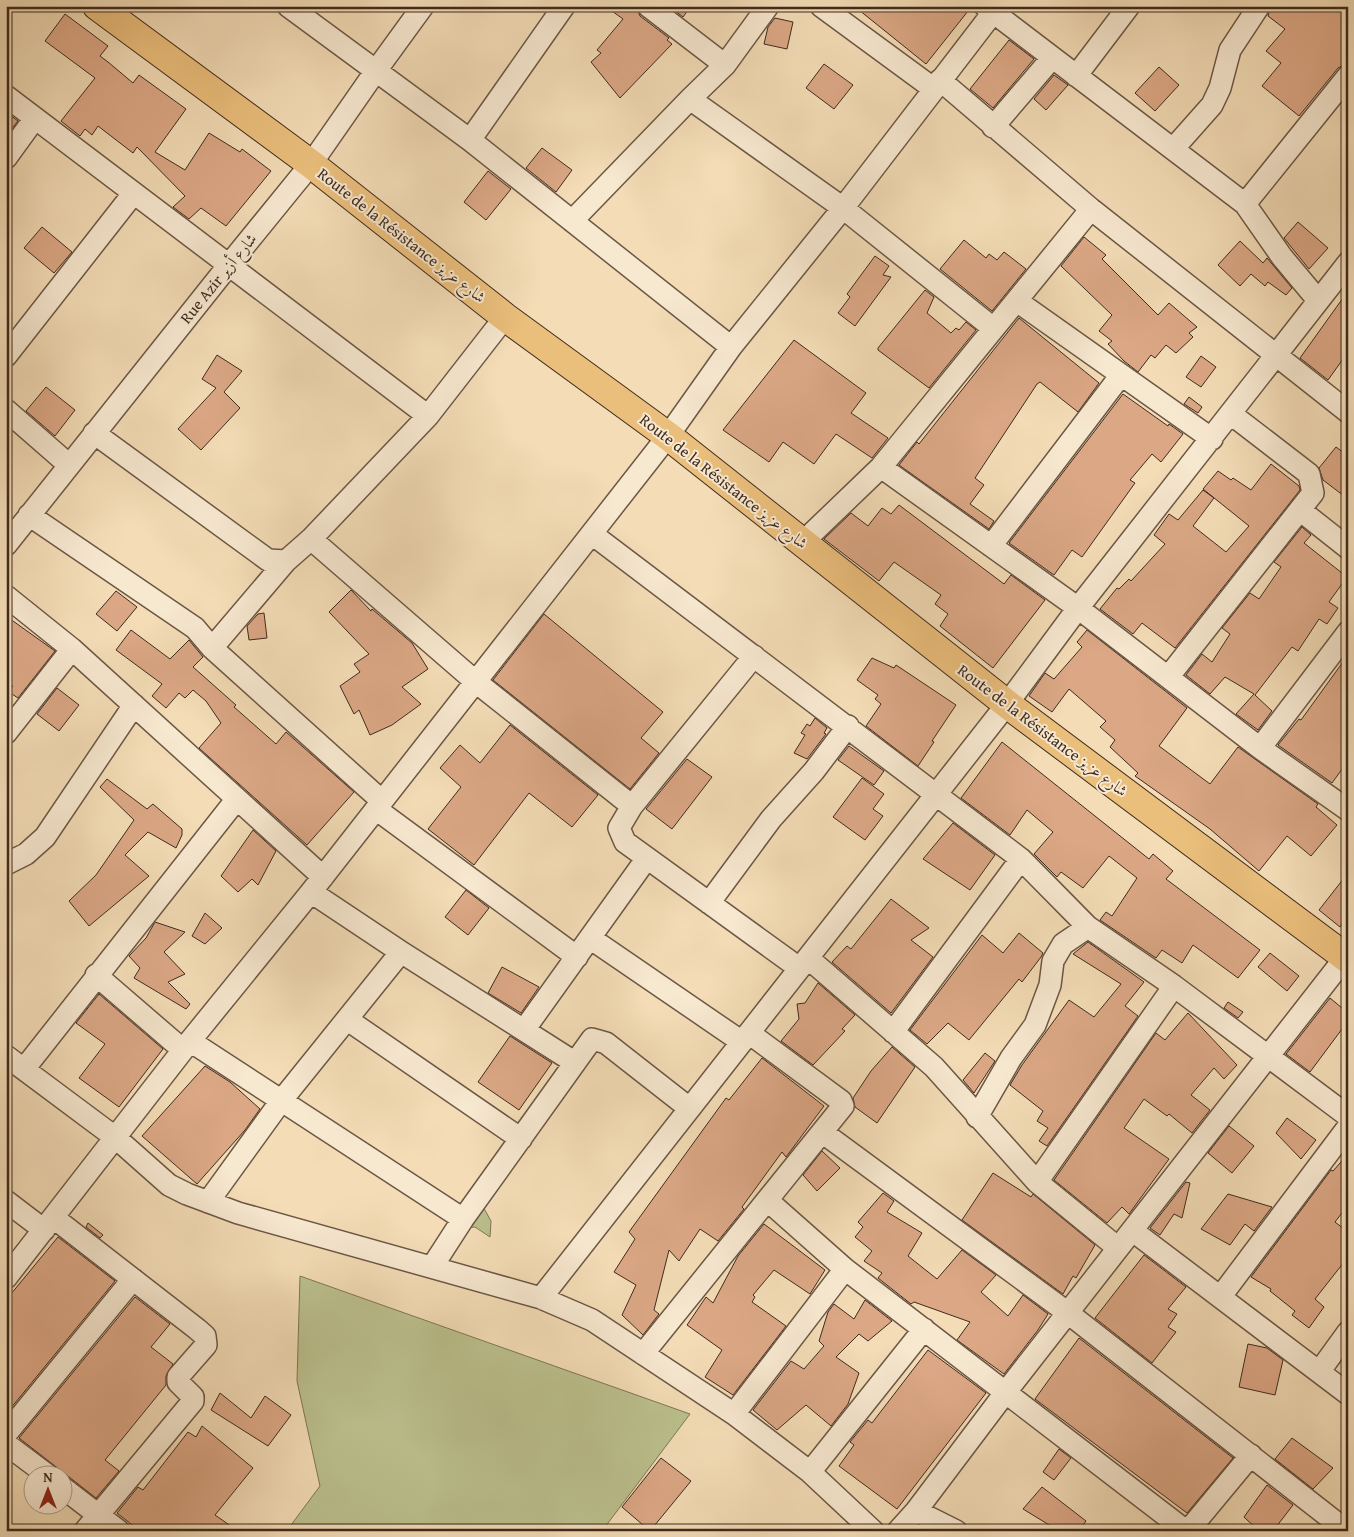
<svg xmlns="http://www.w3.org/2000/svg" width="1354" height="1537" font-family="'Gentium Book Plus',Amiri,serif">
	<rect width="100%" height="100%" fill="#f3dcb6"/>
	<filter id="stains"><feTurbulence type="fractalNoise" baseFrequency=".004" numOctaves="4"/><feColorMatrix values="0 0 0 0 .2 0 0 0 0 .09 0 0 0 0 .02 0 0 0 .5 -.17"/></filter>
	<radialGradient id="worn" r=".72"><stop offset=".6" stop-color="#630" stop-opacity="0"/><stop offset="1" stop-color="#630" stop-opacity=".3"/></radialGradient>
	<path fill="#bbc08d" stroke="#7d7656" d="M481 1203 491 1221 490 1237 475 1227 467 1228Z
		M300 1276 690 1414 602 1531H298L291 1525 320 1486 297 1381Z"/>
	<path fill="#dba785" stroke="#3f2b1f" d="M605 6H636L640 16 669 38 667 40 672 44 620 98 591 62 601 53 597 50 623 19Z
		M669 6H691L683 17Z
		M854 6H972L926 64Z
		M1271 6H1348V63L1338 68 1299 116 1262 86 1281 63 1266 51 1285 29 1268 16Z
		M65 14 108 46 100 56 108 62 133 83 139 75 186 109 155 152 185 170 209 133 240 152 242 149 271 171 226 226 201 208 189 219 173 207 185 196 137 147 133 153 98 126 92 135 85 129 80 136 61 121 95 78 45 41Z
		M775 18 793 22 787 49 764 44 768 27Z
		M1009 40 1034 59 993 108 970 89Z
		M824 64 853 85 834 109 806 88Z
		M1159 67 1179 85 1155 111 1135 93Z
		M1054 75 1068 85 1046 110 1034 99Z
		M6 112 18 121 6 136Z
		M542 148 572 170 556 192 526 168Z
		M488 171 511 189 486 220 464 202Z
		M1298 222 1328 248 1309 269 1284 238Z
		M42 227 72 252 54 273 24 248Z
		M1084 237 1106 255 1102 259 1158 315 1169 303 1197 327 1189 333 1193 337 1176 353 1166 345 1155 358 1151 355 1138 372 1124 361 1108 344 1112 341 1099 331 1112 315 1061 266Z
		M964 240 986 258 989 254 997 260 1004 252 1026 269 992 311 940 269Z
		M1240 241 1263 263 1267 258 1292 288 1286 295 1268 282 1265 286 1251 274 1240 286 1218 265Z
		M875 256 889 266 883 275 891 277 855 326 838 313 850 297 847 294Z
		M925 290 934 297 927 313 951 333 956 328 959 330 966 322 976 330 929 388 878 350V348Z
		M1348 291V352L1328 380 1300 358Z
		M1019 318 1099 383 1078 412 1040 382 1037 384 975 478 984 485 970 504 994 521 989 529 899 465 917 442 919 444Z
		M794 340 866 393 851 413 888 438 872 458 836 434 814 464 783 442 769 462 723 430Z
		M217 355 242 371 224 392 240 408 201 450 178 429 216 388 202 379Z
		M1201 356 1216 367 1201 387 1186 377Z
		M46 387 75 410 55 436 26 411Z
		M1123 394 1168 426 1169 424 1183 434 1161 462 1152 454 1130 480 1135 483 1082 557 1072 550 1054 575 1009 543Z
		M1189 397 1202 407 1198 413 1184 404Z
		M1336 447 1348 456V499L1323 480 1319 468Z
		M1271 464 1299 486 1300 490 1175 648 1142 623 1133 634 1100 609 1117 588 1119 589 1129 579 1131 581 1165 544 1154 535 1169 514 1178 520 1203 490 1214 498 1193 526 1226 552 1249 526 1203 489 1218 471 1231 480 1233 478 1251 490Z
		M899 505 1004 584 1011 575 1045 600 993 668 940 626 948 614 935 604 941 595 894 562 879 581 824 539 851 513 868 526 882 508 891 514Z
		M1302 527 1311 535 1304 543 1347 577 1329 602 1338 608 1327 624 1319 619 1298 651 1292 647 1255 695 1272 711 1258 730 1236 714 1254 694 1225 677 1210 694 1186 675 1202 654 1212 662 1230 634 1222 628 1250 593 1259 599 1281 567 1274 562Z
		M351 590 371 611 372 609 412 643 428 669 402 687 421 704 392 725 370 735 359 710 354 714 340 686 360 672 354 664 369 654 329 612Z
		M116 591 137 607 117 631 96 614Z
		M264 613 267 638 249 640 247 626 258 614Z
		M544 614 663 712 641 738 659 753 630 789 493 680Z
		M6 616 55 651 18 698 9 692 13 686 6 680Z
		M131 630 170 659 189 640 203 657 193 667 236 705 234 707 276 744 286 732 354 792 307 845 199 748 221 723 206 701 193 690 185 698 179 693 166 708 152 696 162 684 116 650Z
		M1087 630 1187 708 1159 746 1210 784 1238 747 1318 804 1316 807 1337 825 1311 856 1287 836 1259 871 1210 829 1135 776 1138 773 1110 747 1115 740 1100 727 1106 721 1069 689 1052 712 1029 696 1045 673 1054 679 1082 647 1077 642Z
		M1348 655V761L1332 783 1278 745 1299 719 1301 720Z
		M872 658 894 668 896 665 956 705 932 741 934 742 918 766 866 726 881 704 875 699 878 695 857 680Z
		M57 688 79 705 59 731 37 714Z
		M815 718 827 728 824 733 826 734 807 759 794 753 805 735 801 733 807 724 810 726Z
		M510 725 598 795 572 827 529 793 474 865 428 829 461 787 440 768 460 745 480 763Z
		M1002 742 1149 859 1153 854 1173 871 1166 879 1260 950 1238 978 1193 945 1182 963 1162 950 1156 958 1100 920 1106 912 1112 916 1137 878 1109 856 1083 888 1061 872 1057 877 1034 854 1053 832 1027 810 1010 835 961 798Z
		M849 746 884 771 874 785 838 760Z
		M687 759 712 777 672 829 646 809Z
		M862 778 884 794 873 809 883 816 865 840 833 817Z
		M107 779 147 809 153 804 182 829V835L176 848 148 832 125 855 149 876 89 926 69 901 96 875 134 820 100 787Z
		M953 823 995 855 970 890 923 859Z
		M253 830 276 851 258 885 252 879 238 892 221 876Z
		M1348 873V917L1340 927 1319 910Z
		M466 890 489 908 468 935 445 917Z
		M891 899 929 928 911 940 933 957 891 1013 832 962 847 946 851 949Z
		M205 913 222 928 205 944 192 936Z
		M155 922 185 932 164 952 185 974 168 982 190 1004 186 1009 134 978 140 968 129 956 146 938Z
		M1019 933 1043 953 1041 957 1022 982 1019 979 969 1040 948 1023 927 1044 910 1030 982 935 1003 953Z
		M1088 942 1144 982 1125 1006 1138 1016 1047 1146 1039 1141 1048 1128 1037 1121 1043 1111 1010 1085 1022 1065 1069 1000 1094 1017 1121 984 1073 954Z
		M1270 953 1299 976 1287 991 1258 967Z
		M502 967 539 987 521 1013 488 993Z
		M818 983 855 1015 842 1029 845 1031 813 1065 781 1041 799 1019 797 1004 805 1003Z
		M99 994 163 1049 119 1107 79 1078 105 1044 76 1023Z
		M1330 998 1348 1013V1021L1310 1072 1286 1054Z
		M1228 1002 1243 1012 1238 1018 1224 1008Z
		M1188 1013 1237 1065 1224 1079 1214 1068 1191 1095 1210 1110 1192 1133 1169 1114 1167 1116 1144 1099 1124 1128 1169 1159 1129 1214 1122 1207 1107 1223 1054 1180 1156 1033 1165 1040Z
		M510 1036 552 1063 519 1110 478 1082Z
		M892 1047 915 1067 877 1123 855 1107 853 1098 871 1071Z
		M985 1053 995 1061 974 1093 963 1080Z
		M762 1058 824 1106 786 1157 782 1152 742 1207 744 1209 718 1241 700 1229 679 1261 669 1250 654 1310 659 1314 643 1335 622 1315 636 1285 614 1272 635 1239 629 1232 726 1098 729 1100Z
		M205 1066 230 1082 260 1109 245 1130 197 1184 142 1136Z
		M1287 1118 1316 1140 1301 1159 1276 1133Z
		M1229 1126 1254 1146 1232 1173 1208 1153Z
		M822 1151 840 1168 817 1191 803 1175Z
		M1348 1154V1205L1335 1222 1348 1232V1257L1315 1299 1324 1307 1309 1328 1292 1315 1295 1311 1270 1291 1271 1289 1251 1277 1331 1170 1333 1171Z
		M993 1173 1031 1197 1033 1194 1095 1245 1076 1278 1073 1276 1063 1294 962 1220Z
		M1186 1182 1190 1183 1182 1218 1174 1214 1160 1235 1150 1228Z
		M883 1193 894 1201 887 1212 922 1233 908 1256 937 1279 962 1250 996 1275 981 1292 1008 1316 1023 1295 1048 1314 1038 1330 1004 1374 957 1340 970 1322 914 1302 911 1304 878 1278 882 1273 864 1261 872 1251 855 1237 863 1227 858 1222Z
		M1228 1194 1272 1207 1254 1231 1245 1224 1230 1245 1201 1229Z
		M88 1223 103 1235 100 1238 86 1227Z
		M764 1224 825 1270 810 1294 774 1270 753 1295 755 1297 752 1302 786 1326 733 1395 705 1377 722 1350 687 1325 706 1297 713 1303 738 1256Z
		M58 1237 115 1281 6 1414V1300Z
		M1144 1255 1186 1287 1168 1309 1177 1314 1168 1327 1176 1332 1152 1363 1095 1318Z
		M135 1297 170 1324 151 1347 173 1364 166 1376V1385L105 1460 119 1471 96 1498 19 1438Z
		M865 1300 892 1321 868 1341 859 1334 836 1357 859 1373 848 1404 831 1426 806 1405 777 1430 753 1410 791 1361 804 1369 824 1346 819 1341 828 1312 834 1304 854 1319Z
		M1079 1338 1233 1458 1187 1513 1035 1399Z
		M1248 1344 1267 1348 1283 1360 1275 1395 1239 1387Z
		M928 1350 986 1393 897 1509 839 1466 854 1445 850 1442 868 1420 872 1423Z
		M220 1393 251 1418 265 1396 291 1415 268 1446 211 1410Z
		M202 1426 253 1468 215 1515 238 1531H140L117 1513 138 1487 143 1490 188 1432 196 1437Z
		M1292 1438 1333 1468 1313 1489 1275 1459Z
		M1059 1449 1071 1458 1054 1480 1043 1472Z
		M661 1458 691 1481 650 1531 622 1507Z
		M1267 1485 1293 1505 1273 1531H1259L1244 1517Z
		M1042 1487 1086 1521 1079 1531H1059L1023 1509Z"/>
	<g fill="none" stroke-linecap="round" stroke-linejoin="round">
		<g stroke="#6c5745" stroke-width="24">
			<path id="minor" d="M288 6 470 140 731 347
				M648 6 725 65 690 99 843 208 993 328
				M821 6 934 89
				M985 6 1245 204 1282 257 1317 299
				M725 65 768 6
				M1076 76 1129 6
				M940 80 1091 209 1348 412
				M6 96 428 416
				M993 127 1052 58
				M470 140 564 6
				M1173 149 1212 105 1220 88 1230 50 1259 6
				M6 158 35 118
				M1245 204 1348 76
				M572 221 690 99
				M1017 301 1212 439
				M6 356 133 194
				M6 410 69 465
				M94 433 268 560 286 561 311 539 428 416 505 317
				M881 467 1078 608 1260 748 1348 810
				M1300 510 1348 548
				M29 515 195 628 212 648 382 801
				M592 534 1021 859 1088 927 1174 986 1348 1116
				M311 539 476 682 632 806
				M803 542 881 467 1091 209
				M6 545 228 266 311 164 375 72 423 6
				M991 546 1121 375
				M6 596 72 649 323 877
				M212 648 286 561
				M754 656 632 806 619 828 625 842 799 968
				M1169 676 1313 493 1309 474 1231 414
				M6 733 72 649
				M1260 748 1348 632
				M376 809 577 957
				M6 864 26 854 45 837 134 705
				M311 892 401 952 574 1062
				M709 903 771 819 814 771 848 726
				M590 938 742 1042
				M808 958 934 1067 1037 1182 1118 1248
				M96 975 183 1050
				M348 1020 521 1139
				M524 1030 647 858
				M893 1032 1021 859
				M190 1041 463 1219
				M6 1056 116 1138 169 1185 187 1194 238 1213 541 1298 592 1320 734 1414 810 1472 873 1531
				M24 1069 236 800
				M977 1117 1011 1058 1035 1025 1050 985 1053 961 1063 944 1088 927
				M822 1132 1068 1313 1347 1531
				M1037 1182 1174 986
				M767 1200 845 1269 1186 1531
				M6 1201 44 1230
				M208 1202 281 1101 401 952
				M54 1218 197 1329 205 1336 206 1345 178 1377V1382L193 1397V1401L85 1531
				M1133 1231 1348 1394
				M432 1267 463 1219 592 1039 606 1043 689 1108
				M6 1278 190 1041 311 892 668 436 731 347 843 208 998 6
				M1221 1296 1348 1127
				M541 1298 1007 704 1078 608 1348 263
				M643 1354 843 1106 841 1101 749 1033
				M1319 1372 1348 1332
				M734 1414 845 1269
				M6 1434 133 1279
				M6 1444 46 1474
				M810 1472 924 1329
				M62 1487 119 1531
				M916 1511 956 1531
				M898 1531 916 1511 1005 1393 1348 954
				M1188 1531 1251 1455"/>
		</g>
		<g stroke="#3f2b1f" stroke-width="30">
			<path id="major" d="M97 6 311 164 505 317 668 436 1007 704 1348 959"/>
		</g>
		<use href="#minor" stroke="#f7e8d0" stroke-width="21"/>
		<use href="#major" stroke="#eabe7b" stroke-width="28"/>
	</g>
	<g text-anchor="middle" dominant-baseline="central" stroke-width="4" stroke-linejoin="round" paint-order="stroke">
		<g font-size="16" fill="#3f2b1f" stroke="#f7e8d0">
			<text transform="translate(402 235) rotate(38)">Route de la Résistance شارع عزيز</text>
			<text transform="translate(218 278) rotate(-51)">Rue Azir شارع أزير</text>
			<text transform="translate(724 481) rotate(38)">Route de la Résistance شارع عزيز</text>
			<text transform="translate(1043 730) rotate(37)">Route de la Résistance شارع عزيز</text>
		</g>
	</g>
	<rect width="1354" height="1537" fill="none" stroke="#f3dcb6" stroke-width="25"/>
	<rect x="8" y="8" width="1339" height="1522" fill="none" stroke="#3f2b1f" stroke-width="2.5"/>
	<rect x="12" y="12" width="1329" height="1512" fill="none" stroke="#3f2b1f"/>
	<g transform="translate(48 1490)"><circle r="24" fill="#f7e8d0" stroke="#ad9c89"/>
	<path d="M0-4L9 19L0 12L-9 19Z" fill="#8f2418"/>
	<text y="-8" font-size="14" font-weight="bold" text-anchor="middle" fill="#3f2b1f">N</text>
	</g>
	<rect width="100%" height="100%" filter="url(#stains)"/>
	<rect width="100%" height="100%" fill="url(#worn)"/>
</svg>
